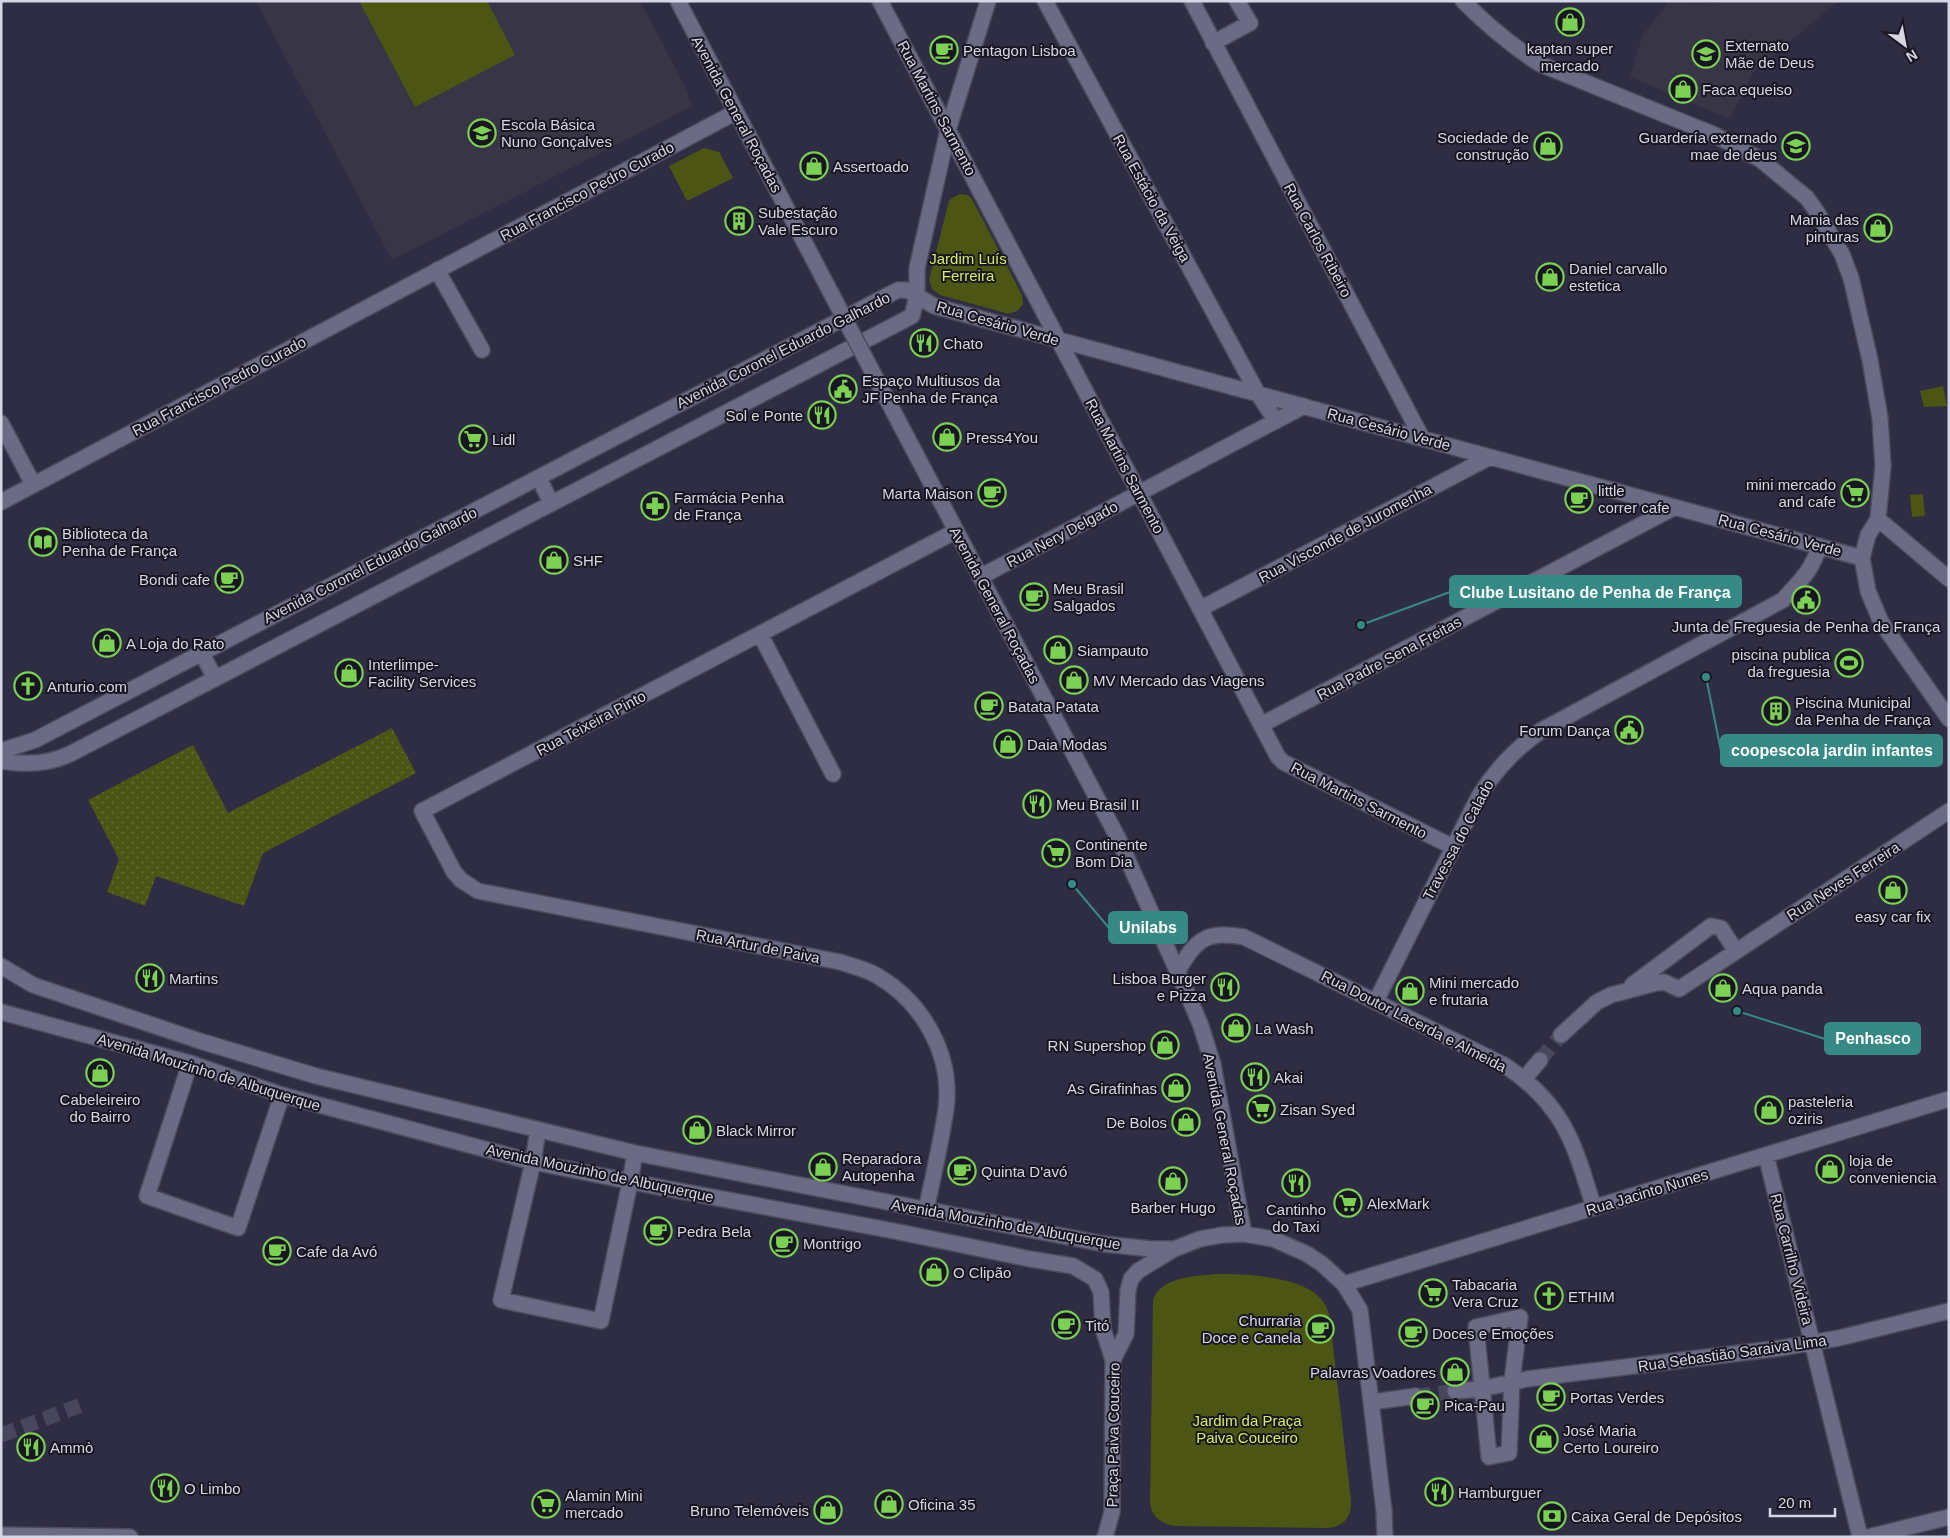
<svg xmlns="http://www.w3.org/2000/svg" width="1950" height="1538" font-family="Arial,sans-serif">
	<defs>
		<pattern id="grass-dots" width="8" height="8" patternUnits="userSpaceOnUse" patternTransform="scale(1.25)"><rect width="8" height="8" fill="#4c5513"/><path d="M2 2h.1M6 6h.1" fill="none" stroke="#656d35" stroke-width="1.8" stroke-linecap="round"/></pattern>
	</defs>
	<rect width="100%" height="100%" fill="#2f2d44"/>
	<path fill="#383546" d="M256 1H640L684 85 692 106 392 260Z
		M1723 1H1838L1753 73 1730 119 1630 77 1642 36 1669 2 1722 3Z"/>
	<path fill="url(#grass-dots)" d="M392 728 416 773 263 853 244 906 156 876 145 906 107 892 119 859 88 800 193 745 228 813Z"/>
	<path fill="#4c5513" d="M359 1H487L515 55 415 107Z
		M704 148 719 152 733 178 687 201 669 166Z
		M960 194 968 195 972 199 1022 295 1023 304 1017 311 1008 314 1002 312 940 295 932 289 929 280 949 201 952 198Z
		M1943 386 1947 406 1924 407 1920 391Z
		M1923 494 1925 516 1912 517 1910 495Z
		M1218 1274C1246 1274 1308 1276 1324 1303 1328 1308 1329 1315 1330 1321L1351 1500C1352 1517 1344 1527 1327 1528L1174 1526C1160 1523 1151 1516 1150 1502L1153 1300C1162 1276 1196 1276 1218 1274Z"/>
	<g fill="none" stroke-linecap="round" stroke-linejoin="round">
		<path stroke="#48465c" stroke-width="15" stroke-dasharray="15 8" stroke-linecap="butt" d="M1540 1060 1561 1035
			M1416 1396 1455 1391
			M1 1435 84 1404"/>
		<g stroke="#4c4b5e" stroke-width="18">
			<path id="street" d="M880 1 1278 757 1283 762 1453 847
				M1045 1 1258 394 1276 421
				M1192 1 1422 438
				M1463 1C1487 25 1512 46 1540 64L1715 135 1761 160 1807 198 1817 212 1842 254 1851 278 1870 360 1880 418 1883 466 1878 519 1868 535 1862 558 1868 591 1881 622 1949 719
				M1213 43 1250 23 1237 1
				M437 270 482 350
				M1 423 33 484
				M539 478 551 503
				M1 502 736 112
				M1878 519 1949 579
				M980 577 1304 406
				M1200 609 1490 457
				M760 634 833 774
				M202 653 215 679
				M1261 725 1675 507
				M1 751 35 740 898 290H907L934 306 1862 558
				M1 761C24 765 49 764 70 754L912 316 917 296V268L948 130 988 1
				M1177 972C1196 940 1205 930 1244 937L1504 1065C1564 1104 1574 1143 1594 1208
				M1632 985 1711 926 1721 928 1736 951
				M1376 1001 1479 796C1496 769 1516 748 1542 730L1783 600C1799 582 1813 570 1819 546
				M1561 1035 1597 1002 1611 995 1656 983 1664 982 1679 989 1949 811
				M190 1063 147 1196 238 1228 282 1095
				M1524 1079 1540 1060
				M1766 1155 1860 1537
				M533 1162 501 1300 601 1321 630 1182
				M926 1210C933 1177 941 1143 946 1109 953 1055 923 1002 876 975 865 969 852 966 840 962L478 891 461 880 454 872 422 811 956 531
				M1344 1284 1949 1099
				M1520 1317 1512 1381 1509 1453 1489 1457 1476 1327Z
				M1455 1391 1481 1389 1527 1379 1781 1348 1839 1338 1949 1311
				M1372 1402 1416 1396"/>
		</g>
		<g stroke="#4c4b5e" stroke-width="18">
			<path id="secondary" d="M678 1 831 293
				M871 369 1118 838 1187 993 1201 1026 1213 1064 1244 1234
				M1 966 33 985 200 1041 316 1076 635 1153 1104 1244 1152 1249H1174
				M1 1012 190 1063 282 1095 533 1162 653 1186 894 1231 1030 1259 1073 1266 1095 1279 1101 1292 1103 1329 1113 1360
				M533 1162 538 1130
				M630 1182 635 1153
				M1 1535 130 1537
				M1105 1537 1112 1512 1113 1360 1126 1334 1128 1290 1131 1279 1138 1271 1174 1249 1200 1239 1222 1235 1244 1234 1273 1239 1307 1254 1322 1264 1344 1284 1360 1310 1384 1511 1385 1537
				M1868 1537 1949 1517"/>
		</g>
		<use href="#street" stroke="#6c6b85" stroke-width="15"/>
		<use href="#secondary" stroke="#6c6b85" stroke-width="15"/>
		<g stroke="#4c4b5e" stroke-width="18" stroke-linecap="butt">
			<path id="secondary-bridge" d="M831 293 871 369"/>
		</g>
		<use href="#secondary-bridge" stroke="#6c6b85" stroke-width="15"/>
	</g>
	<defs>
		<g id="shop-ring" transform="scale(1.4375)"><circle r="9.5" fill="#181721" stroke="#7cd154" stroke-width="1.5"/><path d="M-5-2.5h2.3a2.7 3.5 0 0 1 5.4 0H5L5.5 6h-11ZM-1.5-2.5h3a1.5 2.3 0 0 0-3 0Z" fill="#7cd154"/></g>
		<g id="cafe-ring" transform="scale(1.4375)"><circle r="9.5" fill="#181721" stroke="#7cd154" stroke-width="1.5"/><path d="M-5.5-4.5H6V0H3Q3 3.5 0 3.5H-2.5Q-5.5 3.5-5.5 0ZM3-3.2v2h1.7v-2ZM-6 4.5H4V6H-6Z" fill="#7cd154"/></g>
		<g id="school-ring" transform="scale(1.4375)"><circle r="9.5" fill="#181721" stroke="#7cd154" stroke-width="1.5"/><path d="M0-5L7-2L0 1L-7-2ZM-4 1L0 2.5L4 1V4Q0 6-4 4Z" fill="#7cd154"/></g>
		<g id="building-ring" transform="scale(1.4375)"><circle r="9.5" fill="#181721" stroke="#7cd154" stroke-width="1.5"/><path d="M-4-6H4V6H1V3H-1V6H-4ZM-2.5-4.3h1.7v1.8h-1.7ZM.8-4.3h1.7v1.8H.8ZM-2.5-1h1.7V.8h-1.7ZM.8-1h1.7V.8H.8Z" fill="#7cd154"/></g>
		<g id="restaurant-ring" transform="scale(1.4375)"><circle r="9.5" fill="#181721" stroke="#7cd154" stroke-width="1.5"/><path d="M-5-6h1v4h1v-4h1v4h1v-4h1v5L-1.5 .5V6h-2V.5L-5-1ZM5-6V6H3V1.5H1.5Q1.5-4 5-6Z" fill="#7cd154"/></g>
		<g id="civic-ring" transform="scale(1.4375)"><circle r="9.5" fill="#181721" stroke="#7cd154" stroke-width="1.5"/><path d="M-.6-6.5H3V-4.5H.6V-3L4-1V1h2V6H-6V1h2V-1L-.6-3ZM-1.2 2.5V6h2.4V2.5Z" fill="#7cd154"/></g>
		<g id="supermarket-ring" transform="scale(1.4375)"><circle r="9.5" fill="#181721" stroke="#7cd154" stroke-width="1.5"/><path d="M-6-5.5h2.5l.6 2H6L4.5 2H-2.5L-4.4-4H-6ZM-1.5 3.2a1.3 1.3 0 1 0 .1 0ZM3 3.2a1.3 1.3 0 1 0 .1 0Z" fill="#7cd154"/></g>
		<g id="pharmacy-ring" transform="scale(1.4375)"><circle r="9.5" fill="#181721" stroke="#7cd154" stroke-width="1.5"/><path d="M-2-6h4v4h4v4h-4v4h-4v-4h-4v-4h4Z" fill="#7cd154"/></g>
		<g id="library-ring" transform="scale(1.4375)"><circle r="9.5" fill="#181721" stroke="#7cd154" stroke-width="1.5"/><path d="M-6-4Q-3-5.5-.7-3.5V5Q-3 3-6 4ZM6-4Q3-5.5 .7-3.5V5Q3 3 6 4Z" fill="#7cd154"/></g>
		<g id="stadium-ring" transform="scale(1.4375)"><circle r="9.5" fill="#181721" stroke="#7cd154" stroke-width="1.5"/><path d="M0-5a6.5 5 0 1 0 0 10a6.5 5 0 1 0 0-10ZM-3.5-1.8h7v3.6h-7Z" fill="#7cd154"/></g>
		<g id="church-ring" transform="scale(1.4375)"><circle r="9.5" fill="#181721" stroke="#7cd154" stroke-width="1.5"/><path d="M-1.2-6h2.4v3.5h3.3v2.4h-3.3V6h-2.4V-.1h-3.3v-2.4h3.3Z" fill="#7cd154"/></g>
		<g id="bank-ring" transform="scale(1.4375)"><circle r="9.5" fill="#181721" stroke="#7cd154" stroke-width="1.5"/><path d="M-6-4H6V4H-6ZM0-2.3a2.3 2.3 0 1 0 0 4.6a2.3 2.3 0 1 0 0-4.6Z" fill="#7cd154"/></g>
	</defs>
	<g fill-rule="evenodd">
		<use href="#shop-ring" x="1570" y="22"/>
		<use href="#cafe-ring" x="944" y="50"/>
		<use href="#school-ring" x="1706" y="54"/>
		<use href="#shop-ring" x="1683" y="89"/>
		<use href="#school-ring" x="482" y="133"/>
		<use href="#shop-ring" x="1548" y="146"/>
		<use href="#school-ring" x="1796" y="146"/>
		<use href="#shop-ring" x="814" y="166"/>
		<use href="#building-ring" x="739" y="221"/>
		<use href="#shop-ring" x="1878" y="228"/>
		<use href="#shop-ring" x="1550" y="277"/>
		<use href="#restaurant-ring" x="924" y="343"/>
		<use href="#civic-ring" x="843" y="389"/>
		<use href="#restaurant-ring" x="822" y="415"/>
		<use href="#shop-ring" x="947" y="437"/>
		<use href="#supermarket-ring" x="473" y="439"/>
		<use href="#cafe-ring" x="992" y="493"/>
		<use href="#supermarket-ring" x="1855" y="493"/>
		<use href="#cafe-ring" x="1579" y="499"/>
		<use href="#pharmacy-ring" x="655" y="506"/>
		<use href="#library-ring" x="43" y="542"/>
		<use href="#shop-ring" x="554" y="560"/>
		<use href="#cafe-ring" x="229" y="579"/>
		<use href="#cafe-ring" x="1034" y="597"/>
		<use href="#civic-ring" x="1806" y="600"/>
		<use href="#shop-ring" x="107" y="643"/>
		<use href="#shop-ring" x="1058" y="650"/>
		<use href="#stadium-ring" x="1849" y="663"/>
		<use href="#shop-ring" x="349" y="673"/>
		<use href="#shop-ring" x="1074" y="680"/>
		<use href="#church-ring" x="28" y="686"/>
		<use href="#cafe-ring" x="989" y="706"/>
		<use href="#building-ring" x="1776" y="711"/>
		<use href="#civic-ring" x="1629" y="730"/>
		<use href="#shop-ring" x="1008" y="744"/>
		<use href="#restaurant-ring" x="1037" y="804"/>
		<use href="#supermarket-ring" x="1056" y="853"/>
		<use href="#shop-ring" x="1893" y="890"/>
		<use href="#restaurant-ring" x="150" y="978"/>
		<use href="#restaurant-ring" x="1225" y="987"/>
		<use href="#shop-ring" x="1723" y="988"/>
		<use href="#shop-ring" x="1410" y="991"/>
		<use href="#shop-ring" x="1236" y="1028"/>
		<use href="#shop-ring" x="1165" y="1045"/>
		<use href="#shop-ring" x="100" y="1073"/>
		<use href="#restaurant-ring" x="1255" y="1077"/>
		<use href="#shop-ring" x="1176" y="1088"/>
		<use href="#supermarket-ring" x="1261" y="1109"/>
		<use href="#shop-ring" x="1769" y="1110"/>
		<use href="#shop-ring" x="1186" y="1122"/>
		<use href="#shop-ring" x="697" y="1130"/>
		<use href="#shop-ring" x="823" y="1167"/>
		<use href="#shop-ring" x="1830" y="1169"/>
		<use href="#cafe-ring" x="962" y="1171"/>
		<use href="#shop-ring" x="1173" y="1181"/>
		<use href="#restaurant-ring" x="1296" y="1183"/>
		<use href="#supermarket-ring" x="1348" y="1203"/>
		<use href="#cafe-ring" x="658" y="1231"/>
		<use href="#cafe-ring" x="784" y="1243"/>
		<use href="#cafe-ring" x="277" y="1251"/>
		<use href="#shop-ring" x="934" y="1272"/>
		<use href="#supermarket-ring" x="1433" y="1293"/>
		<use href="#church-ring" x="1549" y="1296"/>
		<use href="#cafe-ring" x="1066" y="1325"/>
		<use href="#cafe-ring" x="1320" y="1329"/>
		<use href="#cafe-ring" x="1413" y="1333"/>
		<use href="#shop-ring" x="1455" y="1372"/>
		<use href="#cafe-ring" x="1551" y="1397"/>
		<use href="#cafe-ring" x="1425" y="1405"/>
		<use href="#shop-ring" x="1544" y="1439"/>
		<use href="#restaurant-ring" x="31" y="1447"/>
		<use href="#restaurant-ring" x="165" y="1488"/>
		<use href="#restaurant-ring" x="1439" y="1492"/>
		<use href="#supermarket-ring" x="546" y="1504"/>
		<use href="#shop-ring" x="889" y="1504"/>
		<use href="#shop-ring" x="828" y="1510"/>
		<use href="#bank-ring" x="1552" y="1516"/>
	</g>
	<g text-anchor="middle" dominant-baseline="central" stroke-width="4" stroke-linejoin="round" paint-order="stroke">
		<g font-size="15" fill="#d6d6e5" stroke="#181721" text-anchor="start">
			<text x="1725" y="45">Externato<tspan x="1725" dy="17">Mãe de Deus</tspan></text>
			<text x="1570" y="48" text-anchor="middle">kaptan super<tspan x="1570" dy="17">mercado</tspan></text>
			<text x="963" y="50">Pentagon Lisboa</text>
			<text x="1702" y="89">Faca equeiso</text>
			<text x="501" y="124">Escola Básica<tspan x="501" dy="17">Nuno Gonçalves</tspan></text>
			<text x="1529" y="137" text-anchor="end">Sociedade de<tspan x="1529" dy="17">construção</tspan></text>
			<text x="1777" y="137" text-anchor="end">Guardería externado<tspan x="1777" dy="17">mae de deus</tspan></text>
			<text x="833" y="166">Assertoado</text>
			<text x="758" y="212">Subestação<tspan x="758" dy="17">Vale Escuro</tspan></text>
			<text x="1859" y="219" text-anchor="end">Mania das<tspan x="1859" dy="17">pinturas</tspan></text>
			<text x="1569" y="268">Daniel carvallo<tspan x="1569" dy="17">estetica</tspan></text>
			<text x="943" y="343">Chato</text>
			<text x="862" y="380">Espaço Multiusos da<tspan x="862" dy="17">JF Penha de França</tspan></text>
			<text x="803" y="415" text-anchor="end">Sol e Ponte</text>
			<text x="966" y="437">Press4You</text>
			<text x="492" y="439">Lidl</text>
			<text x="1836" y="484" text-anchor="end">mini mercado<tspan x="1836" dy="17">and cafe</tspan></text>
			<text x="1598" y="490">little<tspan x="1598" dy="17">correr cafe</tspan></text>
			<text x="973" y="493" text-anchor="end">Marta Maison</text>
			<text x="674" y="497">Farmácia Penha<tspan x="674" dy="17">de França</tspan></text>
			<text x="62" y="533">Biblioteca da<tspan x="62" dy="17">Penha de França</tspan></text>
			<text x="573" y="560">SHF</text>
			<text x="210" y="579" text-anchor="end">Bondi cafe</text>
			<text x="1053" y="588">Meu Brasil<tspan x="1053" dy="17">Salgados</tspan></text>
			<text x="1806" y="626" text-anchor="middle">Junta de Freguesia de Penha de França</text>
			<text x="126" y="643">A Loja do Rato</text>
			<text x="1077" y="650">Siampauto</text>
			<text x="1830" y="654" text-anchor="end">piscina publica<tspan x="1830" dy="17">da freguesia</tspan></text>
			<text x="368" y="664">Interlimpe-<tspan x="368" dy="17">Facility Services</tspan></text>
			<text x="1093" y="680">MV Mercado das Viagens</text>
			<text x="47" y="686">Anturio.com</text>
			<text x="1795" y="702">Piscina Municipal<tspan x="1795" dy="17">da Penha de França</tspan></text>
			<text x="1008" y="706">Batata Patata</text>
			<text x="1610" y="730" text-anchor="end">Forum Dança</text>
			<text x="1027" y="744">Daia Modas</text>
			<text x="1056" y="804">Meu Brasil II</text>
			<text x="1075" y="844">Continente<tspan x="1075" dy="17">Bom Dia</tspan></text>
			<text x="1893" y="916" text-anchor="middle">easy car fix</text>
			<text x="169" y="978">Martins</text>
			<text x="1206" y="978" text-anchor="end">Lisboa Burger<tspan x="1206" dy="17">e Pizza</tspan></text>
			<text x="1429" y="982">Mini mercado<tspan x="1429" dy="17">e frutaria</tspan></text>
			<text x="1742" y="988">Aqua panda</text>
			<text x="1255" y="1028">La Wash</text>
			<text x="1146" y="1045" text-anchor="end">RN Supershop</text>
			<text x="1274" y="1077">Akai</text>
			<text x="1157" y="1088" text-anchor="end">As Girafinhas</text>
			<text x="100" y="1099" text-anchor="middle">Cabeleireiro<tspan x="100" dy="17">do Bairro</tspan></text>
			<text x="1788" y="1101">pasteleria<tspan x="1788" dy="17">oziris</tspan></text>
			<text x="1280" y="1109">Zisan Syed</text>
			<text x="1167" y="1122" text-anchor="end">De Bolos</text>
			<text x="716" y="1130">Black Mirror</text>
			<text x="842" y="1158">Reparadora<tspan x="842" dy="17">Autopenha</tspan></text>
			<text x="1849" y="1160">loja de<tspan x="1849" dy="17">conveniencia</tspan></text>
			<text x="981" y="1171">Quinta D'avó</text>
			<text x="1367" y="1203">AlexMark</text>
			<text x="1173" y="1207" text-anchor="middle">Barber Hugo</text>
			<text x="1296" y="1209" text-anchor="middle">Cantinho<tspan x="1296" dy="17">do Taxi</tspan></text>
			<text x="677" y="1231">Pedra Bela</text>
			<text x="803" y="1243">Montrigo</text>
			<text x="296" y="1251">Cafe da Avó</text>
			<text x="953" y="1272">O Clipão</text>
			<text x="1452" y="1284">Tabacaria<tspan x="1452" dy="17">Vera Cruz</tspan></text>
			<text x="1568" y="1296">ETHIM</text>
			<text x="1301" y="1320" text-anchor="end">Churraria<tspan x="1301" dy="17">Doce e Canela</tspan></text>
			<text x="1085" y="1325">Titó</text>
			<text x="1432" y="1333">Doces e Emoções</text>
			<text x="1436" y="1372" text-anchor="end">Palavras Voadores</text>
			<text x="1570" y="1397">Portas Verdes</text>
			<text x="1444" y="1405">Pica-Pau</text>
			<text x="1563" y="1430">José Maria<tspan x="1563" dy="17">Certo Loureiro</tspan></text>
			<text x="50" y="1447">Ammò</text>
			<text x="184" y="1488">O Limbo</text>
			<text x="1458" y="1492">Hamburguer</text>
			<text x="565" y="1495">Alamin Mini<tspan x="565" dy="17">mercado</tspan></text>
			<text x="908" y="1504">Oficina 35</text>
			<text x="809" y="1510" text-anchor="end">Bruno Telemóveis</text>
			<text x="1571" y="1516">Caixa Geral de Depósitos</text>
		</g>
		<g font-size="15" fill="#d6d6e5" stroke="#181721">
			<text transform="translate(937 108) rotate(62)">Rua Martins Sarmento</text>
			<text transform="translate(737 114) rotate(62)">Avenida General Roçadas</text>
			<text transform="translate(587 191) rotate(-28)">Rua Francisco Pedro Curado</text>
			<text transform="translate(1152 198) rotate(61)">Rua Estácio da Veiga</text>
			<text transform="translate(1318 240) rotate(62)">Rua Carlos Ribeiro</text>
			<text transform="translate(998 323) rotate(16)">Rua Cesário Verde</text>
			<text transform="translate(783 350) rotate(-27)">Avenida Coronel Eduardo Galhardo</text>
			<text transform="translate(219 386) rotate(-28)">Rua Francisco Pedro Curado</text>
			<text transform="translate(1389 429) rotate(15)">Rua Cesário Verde</text>
			<text transform="translate(1125 466) rotate(62)">Rua Martins Sarmento</text>
			<text transform="translate(1345 533) rotate(-28)">Rua Visconde de Juromenha</text>
			<text transform="translate(1062 534) rotate(-28)">Rua Nery Delgado</text>
			<text transform="translate(1780 535) rotate(15)">Rua Cesário Verde</text>
			<text transform="translate(370 565) rotate(-27)">Avenida Coronel Eduardo Galhardo</text>
			<text transform="translate(995 605) rotate(62)">Avenida General Roçadas</text>
			<text transform="translate(1389 658) rotate(-28)">Rua Padre Sena Freitas</text>
			<text transform="translate(591 723) rotate(-28)">Rua Teixeira Pinto</text>
			<text transform="translate(1359 800) rotate(27)">Rua Martins Sarmento</text>
			<text transform="translate(1458 840) rotate(-62)">Travessa do Calado</text>
			<text transform="translate(1843 881) rotate(-33)">Rua Neves Ferreira</text>
			<text transform="translate(758 946) rotate(11)">Rua Artur de Paiva</text>
			<text transform="translate(1414 1021) rotate(27)">Rua Doutor Lacerda e Almeida</text>
			<text transform="translate(209 1072) rotate(17)">Avenida Mouzinho de Albuquerque</text>
			<text transform="translate(1225 1139) rotate(79)">Avenida General Roçadas</text>
			<text transform="translate(600 1173) rotate(12)">Avenida Mouzinho de Albuquerque</text>
			<text transform="translate(1647 1192) rotate(-17)">Rua Jacinto Nunes</text>
			<text transform="translate(1006 1224) rotate(10)">Avenida Mouzinho de Albuquerque</text>
			<text transform="translate(1792 1259) rotate(76)">Rua Carrilho Videira</text>
			<text transform="translate(1732 1353) rotate(-8)">Rua Sebastião Saraiva Lima</text>
			<text transform="translate(1113 1435) rotate(-89)">Praça Paiva Couceiro</text>
		</g>
		<g font-size="15" fill="#d6eb65" stroke="#181721">
			<text x="968" y="258">Jardim Luís<tspan x="968" dy="17">Ferreira</tspan></text>
			<text x="1247" y="1420">Jardim da Praça<tspan x="1247" dy="17">Paiva Couceiro</tspan></text>
		</g>
	</g>
	<path fill="none" stroke="#378986" stroke-width="2" d="M1361 625L1450 592M1706 677L1721 751M1072 884L1109 928M1737 1011L1825 1039"/>
	<g fill="#378986" stroke="#181721" stroke-width="2">
		<circle cx="1361" cy="625" r="5"/>
		<circle cx="1706" cy="677" r="5"/>
		<circle cx="1072" cy="884" r="5"/>
		<circle cx="1737" cy="1011" r="5"/>
	</g>
	<g fill="#378986" stroke="#378986" stroke-width="2">
		<rect x="1450" y="576" width="291" height="31" rx="5"/>
		<rect x="1721" y="735" width="221" height="31" rx="5"/>
		<rect x="1109" y="912" width="78" height="31" rx="5"/>
		<rect x="1825" y="1023" width="95" height="31" rx="5"/>
	</g>
	<g font-size="16" text-anchor="middle" font-weight="bold" fill="#fff">
		<text x="1595" y="598">Clube Lusitano de Penha de França</text>
		<text x="1832" y="756">coopescola jardin infantes</text>
		<text x="1148" y="933">Unilabs</text>
		<text x="1873" y="1044">Penhasco</text>
	</g>
	<rect width="1950" height="1538" fill="none" stroke="#d6d6e5" stroke-width="5"/>
	<g transform="translate(1905 45) rotate(148)" stroke="#181721" stroke-width="4" paint-order="stroke">
	<path d="M0-4L9 19L0 12L-9 19Z" fill="#d6d6e5"/>
	<text y="-8" font-size="14" font-weight="bold" text-anchor="middle" fill="#d6d6e5">N</text>
	</g>
	<path d="M1770 1508v8h65v-8" fill="none" stroke="#d6d6e5" stroke-width="2.5"/>
	<text x="1778" y="1508" font-size="15" fill="#d6d6e5" stroke="#181721" stroke-width="4" paint-order="stroke">20 m</text>
</svg>
